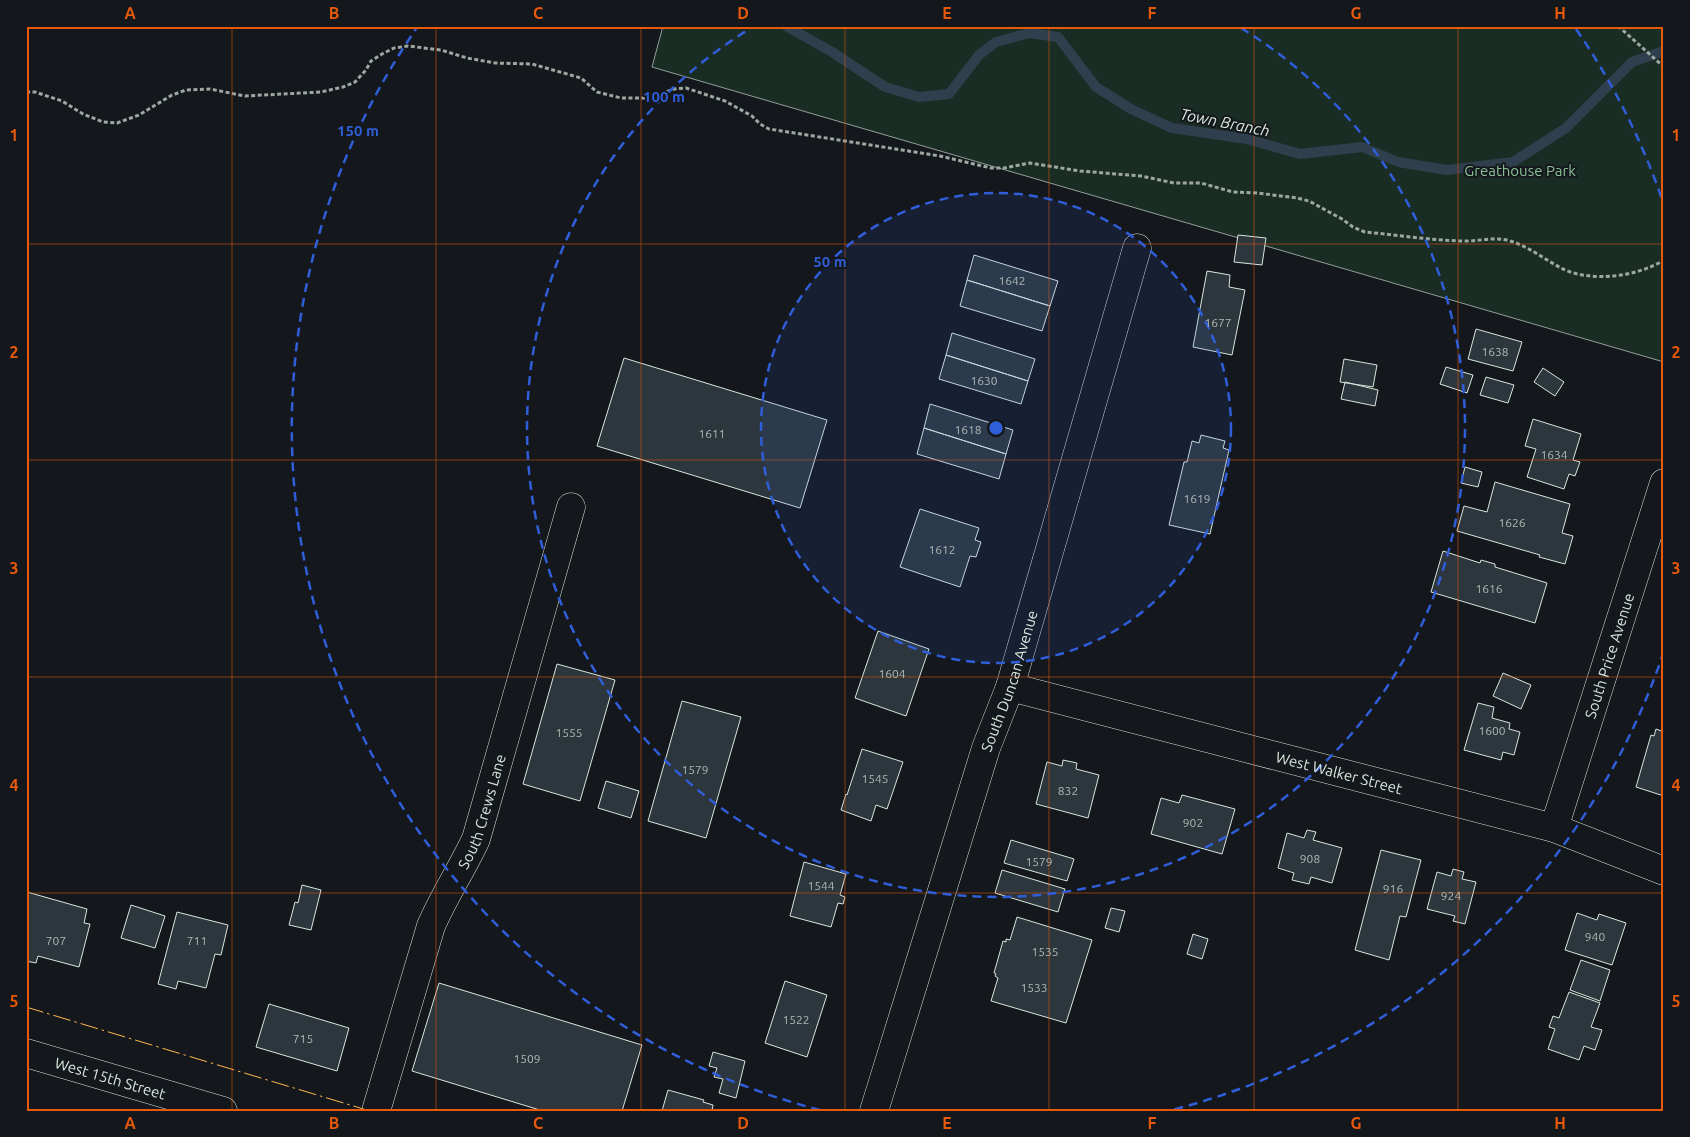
<svg xmlns="http://www.w3.org/2000/svg" width="1690" height="1137" font-family="Ubuntu,sans-serif">
	<rect width="100%" height="100%" fill="#14181c"/>
	<path fill="#1a2d24" stroke="#939e99" d="M663 26H1664V362L652 67Z"/>
	<g fill="none" stroke-linecap="round" stroke-linejoin="round">
		<path stroke="#2f3f4d" stroke-width="10" d="M786 26 832 52 885 87 919 97 949 94 979 55 996 42 1029 33 1058 37 1096 87 1131 109 1172 128 1247 139 1300 154 1362 147 1398 162 1447 170 1513 162 1566 128 1632 62 1664 51"/>
	</g>
	<path fill="#2c363c" stroke="#d8e6dc" d="M1238 235 1266 238 1262 265 1234 262Z
		M974 255 1058 281 1050 306 967 280Z
		M1207 271 1230 275 1229 287 1245 290 1232 355 1193 347Z
		M967 280 1050 306 1042 331 960 306Z
		M1476 329 1522 342 1513 371 1468 359Z
		M952 333 1035 359 1028 381 946 355Z
		M946 355 1028 381 1021 404 939 379Z
		M624 358 827 420 800 508 597 446Z
		M1344 359 1377 365 1373 387 1340 382Z
		M1446 367 1473 375 1467 393 1440 384Z
		M1543 368 1564 382 1555 396 1534 382Z
		M1486 377 1514 385 1508 403 1480 395Z
		M1345 382 1378 390 1375 406 1341 399Z
		M930 404 1013 430 1006 454 924 428Z
		M1533 419 1581 434 1573 460 1580 462 1575 476 1569 474 1564 489 1527 477 1536 449 1525 446Z
		M924 428 1006 454 999 479 917 454Z
		M1201 435 1225 441 1223 448 1229 450 1210 534 1169 525 1184 462H1187L1192 441 1199 443Z
		M1465 467 1482 472 1478 487 1461 483Z
		M1495 482 1570 504 1562 533 1573 536 1565 564 1539 557 1540 555 1457 531 1464 506 1487 512Z
		M920 509 979 528 975 540 981 542 976 557 970 556 960 587 900 567Z
		M1443 551 1480 563 1481 560 1495 564V567L1547 583 1535 623 1431 592Z
		M878 631 929 649 906 716 855 698Z
		M557 664 615 680 580 801 523 784Z
		M1503 673 1531 685 1521 709 1493 696Z
		M682 701 741 717 706 838 648 821Z
		M1478 703 1494 707 1492 718 1510 723 1509 729 1520 732 1514 755 1503 752 1501 760 1464 750Z
		M1656 729 1664 732V796L1636 787 1651 735 1654 736Z
		M862 749 903 762 887 809 876 805 871 821 841 810 846 794 847 795Z
		M1063 760 1077 763 1076 769 1099 775 1088 818 1036 804 1047 762 1062 766Z
		M606 781 639 791 631 818 598 808Z
		M1182 795 1235 809 1222 854 1151 834 1161 798 1179 803Z
		M1307 830 1316 832 1313 840 1342 848 1332 883 1311 877 1309 884 1292 880 1294 873 1278 868 1287 833 1304 838Z
		M1011 840 1074 859 1067 881 1004 863Z
		M1381 850 1421 860 1406 917 1400 916 1389 960 1355 950Z
		M804 862 846 874 840 895 845 897 843 904 838 903 831 927 790 916Z
		M1453 869 1464 872 1462 879 1476 882 1465 924 1453 921 1455 916 1427 909 1437 872 1451 876Z
		M1002 870 1065 889 1058 912 995 893Z
		M302 885 321 890 311 930 289 925 295 902 298 903Z
		M27 892 87 909 84 923 90 924 79 967 38 956 36 963 26 961Z
		M131 905 165 916 155 948 121 938Z
		M1111 908 1125 911 1119 932 1105 928Z
		M177 912 228 925 221 955 215 954 206 988 178 981 176 989 158 984Z
		M1577 913 1597 920 1599 914 1626 923 1612 965 1565 950Z
		M1017 917 1092 940 1066 1023 991 1001 998 978 995 976 996 974 994 973 1003 941 1006 942V939L1010 940Z
		M1193 934 1208 939 1202 959 1187 954Z
		M1581 960 1610 970 1600 1001 1570 990Z
		M785 981 827 995 807 1057 765 1043Z
		M439 983 642 1045 622 1111H543L412 1071Z
		M1569 992 1600 1003 1591 1027 1602 1030 1595 1050 1584 1046 1579 1060 1548 1049 1555 1029 1549 1027 1553 1016 1559 1018Z
		M269 1004 349 1028 337 1071 256 1047Z
		M713 1052 745 1061 736 1098 719 1093 723 1079 714 1077 717 1068 709 1066Z
		M668 1090 704 1100 703 1102 713 1105 712 1111H662Z"/>
	<g fill="none" stroke-linecap="round" stroke-linejoin="round">
		<g stroke="#d8e6dc" stroke-width="29">
			<g id="minor">
				<path id="s1" d="M1010 687 1554 828 1664 871"/>
				<path id="s2" d="M1554 828 1664 483"/>
				<path id="s3" d="M376 1111 431 926C444 896 462 869 476 839L571 507"/>
				<path id="s4" d="M874 1111 986 748 1010 687 1137 248"/>
			</g>
		</g>
		<g stroke="#d8e6dc" stroke-width="29">
			<g id="major">
				<path id="s5" d="M26 1053 223 1111"/>
			</g>
		</g>
		<path stroke="#9da8a2" stroke-width="3" stroke-dasharray="4 2.5" stroke-linecap="butt" d="M1618 26 1664 67
			M26 92H35L62 101 83 114 103 122 117 123 139 115 172 95 186 90 210 89 245 96 321 92 343 87 355 82 366 70 371 61 382 54 394 48 408 46 441 50 467 58 495 63 532 64 581 78 597 92 621 98H648L674 89 686 88 725 101 752 116 760 124 769 129 940 156 991 168H1004L1030 163 1080 171 1141 176 1174 183H1201L1233 192 1257 193 1297 198 1309 201 1342 219 1353 227 1365 232C1397 235 1429 240 1461 241 1477 242 1494 236 1510 241 1528 246 1544 259 1561 268 1590 283 1637 277 1664 260"/>
		<use href="#minor" stroke="#14181c" stroke-width="28"/>
		<use href="#major" stroke="#14181c" stroke-width="28"/>
		<path stroke="#ffb74d" stroke-width="1" stroke-dasharray="18 4 2.5 4" stroke-linecap="butt" d="M26 1007 370 1111"/>
	</g>
	<path fill="none" stroke="#e8590c" stroke-width="1" stroke-opacity="0.55" d="M232 26V1111M436 26V1111M641 26V1111M845 26V1111M1049 26V1111M1254 26V1111M1458 26V1111M26 244H1664M26 460H1664M26 677H1664M26 893H1664"/>
	<circle cx="996" cy="428" r="235" fill="#305dd8" fill-opacity=".12"/>
	<g fill="none" stroke="#305dd8" stroke-width="2.5" stroke-dasharray="9 6">
		<circle cx="996" cy="428" r="235"/>
		<path d="M1241 28A469 469 0 1 1 751 28"/>
		<path d="M1664 651A704 704 0 0 1 1172 1110M820 1110A704 704 0 0 1 416 29M1576 29A704 704 0 0 1 1664 205"/>
	</g>
	<g text-anchor="middle" dominant-baseline="central" stroke-width="4" stroke-linejoin="round" paint-order="stroke">
		<g font-size="12" fill="#adbab4">
			<text x="1012" y="280">1642</text>
			<text x="1218" y="322">1677</text>
			<text x="1495" y="351">1638</text>
			<text x="984" y="380">1630</text>
			<text x="968" y="429">1618</text>
			<text x="712" y="433">1611</text>
			<text x="1554" y="454">1634</text>
			<text x="1197" y="498">1619</text>
			<text x="1512" y="522">1626</text>
			<text x="942" y="549">1612</text>
			<text x="1489" y="588">1616</text>
			<text x="892" y="673">1604</text>
			<text x="1492" y="730">1600</text>
			<text x="569" y="732">1555</text>
			<text x="695" y="769">1579</text>
			<text x="875" y="778">1545</text>
			<text x="1068" y="790">832</text>
			<text x="1193" y="822">902</text>
			<text x="1310" y="858">908</text>
			<text x="1039" y="861">1579</text>
			<text x="821" y="885">1544</text>
			<text x="1393" y="888">916</text>
			<text x="1451" y="895">924</text>
			<text x="1595" y="936">940</text>
			<text x="56" y="940">707</text>
			<text x="197" y="940">711</text>
			<text x="1045" y="951">1535</text>
			<text x="1034" y="987">1533</text>
			<text x="796" y="1019">1522</text>
			<text x="303" y="1038">715</text>
			<text x="527" y="1058">1509</text>
		</g>
		<g font-size="15" fill="#8ac095" stroke="#14181c">
			<text x="1520" y="170">Greathouse Park</text>
		</g>
		<g font-size="15" fill="#d8e6dc" stroke="#14181c">
			<text stroke="none"><textPath href="#s2" startOffset="181">South Price Avenue</textPath></text>
			<text stroke="none"><textPath href="#s4" startOffset="451">South Duncan Avenue</textPath></text>
			<text stroke="none"><textPath href="#s1" startOffset="340">West Walker Street</textPath></text>
			<text stroke="none"><textPath href="#s3" startOffset="319">South Crews Lane</textPath></text>
			<text stroke="none"><textPath href="#s5" startOffset="88">West 15th Street</textPath></text>
		</g>
		<g font-size="16" font-style="italic" fill="#d8e6dc" stroke="#14181c">
			<text transform="translate(1225 122) rotate(11)">Town Branch</text>
		</g>
	</g>
	<circle cx="996" cy="428" r="8" fill="#305dd8" stroke="#14181c" stroke-width="2.5"/>
	<g font-size="15" text-anchor="middle" font-weight="bold" fill="#305dd8" stroke="#14181c" stroke-width="4" stroke-linejoin="round" paint-order="stroke">
		<text x="664" y="102">100 m</text>
		<text x="358" y="136">150 m</text>
		<text x="830" y="267">50 m</text>
	</g>
	<rect width="1690" height="1137" fill="none" stroke="#14181c" stroke-width="55"/>
	<rect x="28" y="28" width="1634" height="1082" fill="none" stroke="#e8590c" stroke-width="2"/>
	<g font-size="16" text-anchor="middle" font-weight="bold" fill="#e8590c">
		<text x="130" y="19">A</text>
		<text x="334" y="19">B</text>
		<text x="538" y="19">C</text>
		<text x="743" y="19">D</text>
		<text x="947" y="19">E</text>
		<text x="1152" y="19">F</text>
		<text x="1356" y="19">G</text>
		<text x="1560" y="19">H</text>
		<text x="14" y="141">1</text>
		<text x="1676" y="141">1</text>
		<text x="14" y="358">2</text>
		<text x="1676" y="358">2</text>
		<text x="14" y="574">3</text>
		<text x="1676" y="574">3</text>
		<text x="14" y="791">4</text>
		<text x="1676" y="791">4</text>
		<text x="14" y="1007">5</text>
		<text x="1676" y="1007">5</text>
		<text x="130" y="1129">A</text>
		<text x="334" y="1129">B</text>
		<text x="538" y="1129">C</text>
		<text x="743" y="1129">D</text>
		<text x="947" y="1129">E</text>
		<text x="1152" y="1129">F</text>
		<text x="1356" y="1129">G</text>
		<text x="1560" y="1129">H</text>
	</g>
</svg>
